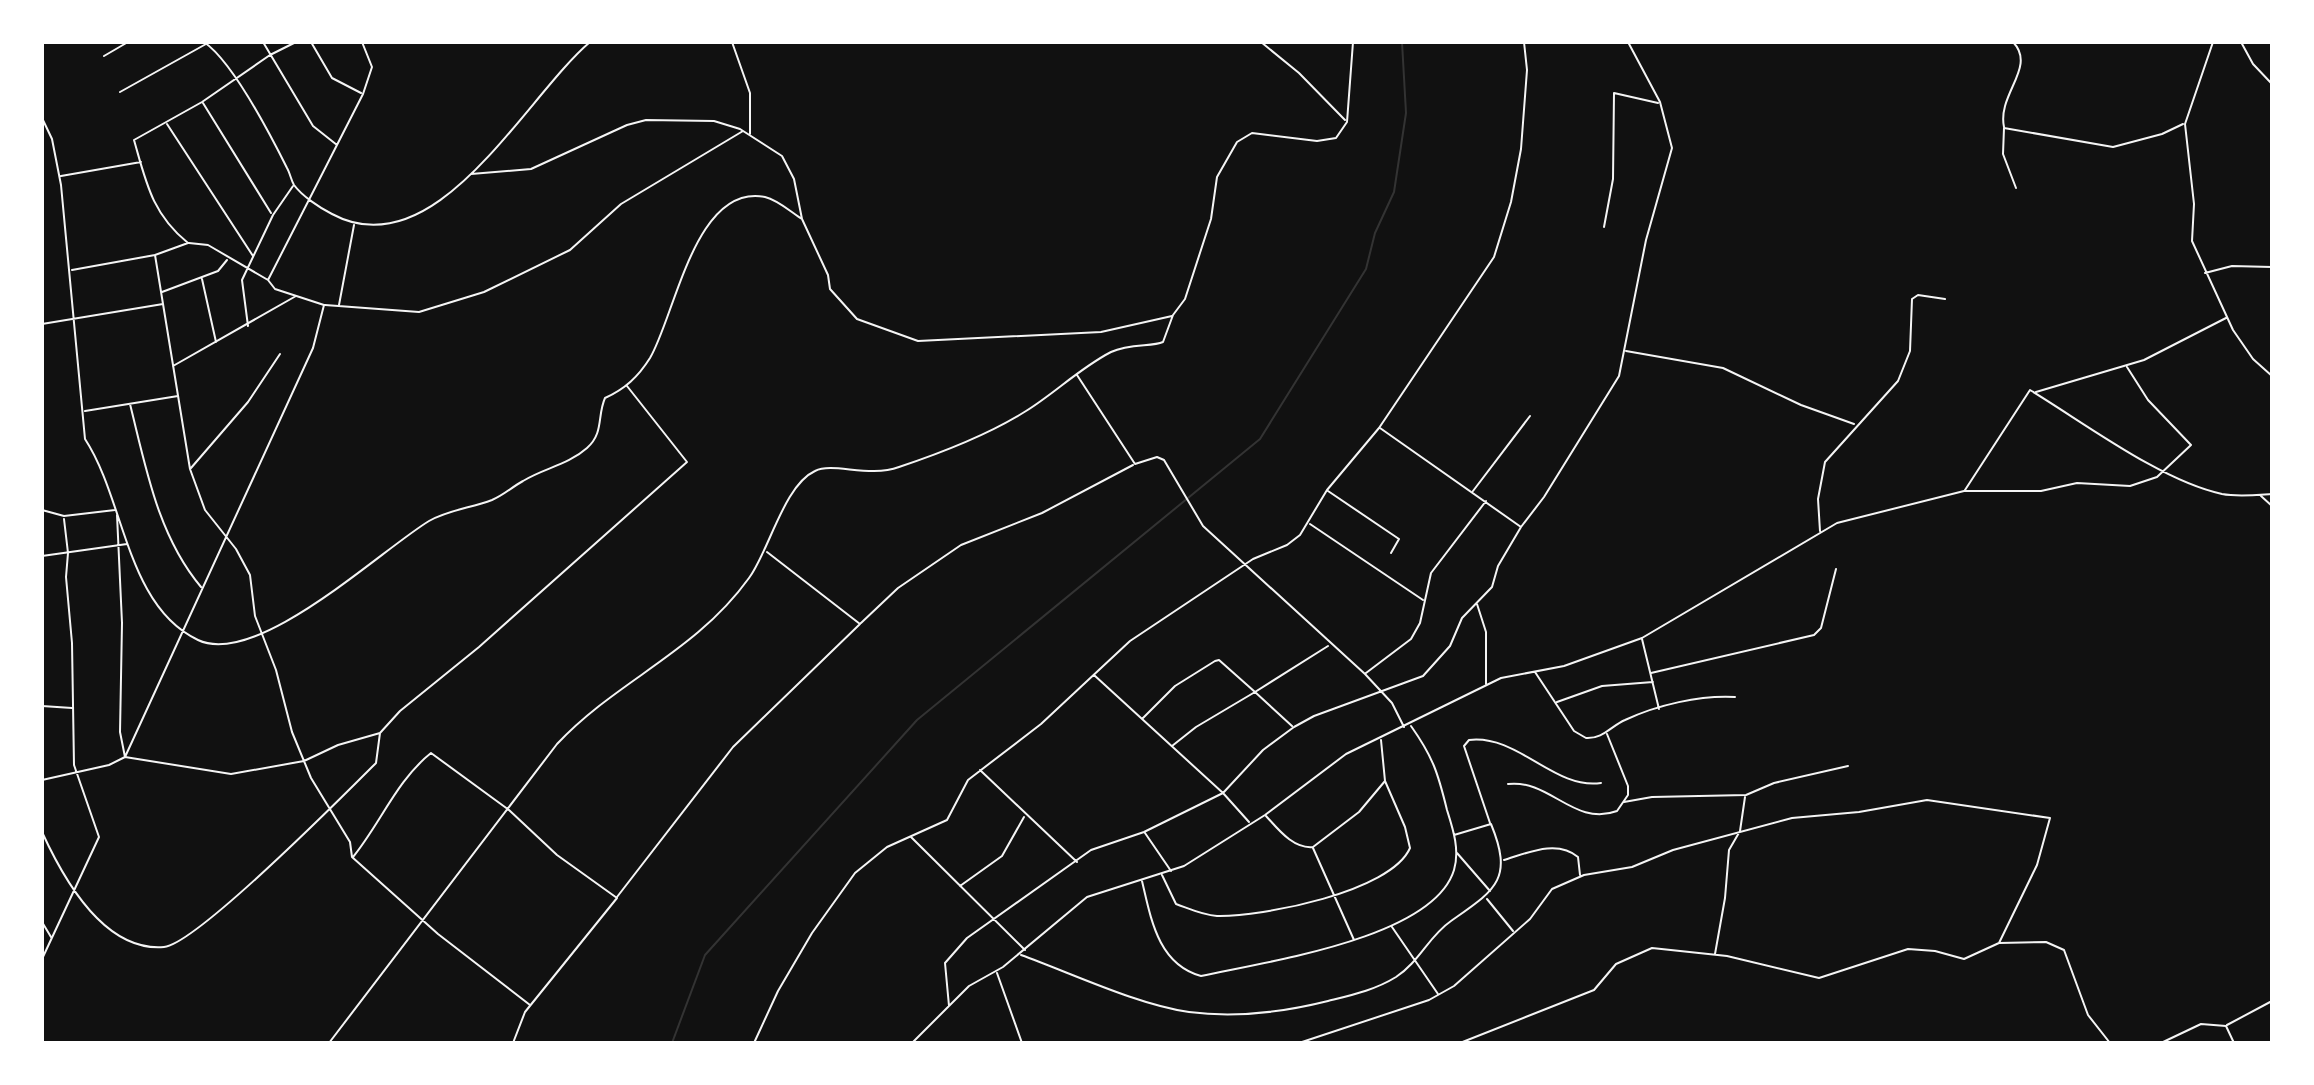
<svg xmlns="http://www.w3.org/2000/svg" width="2314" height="1085" font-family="'PT Sans Narrow',sans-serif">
	<rect width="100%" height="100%" fill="#111"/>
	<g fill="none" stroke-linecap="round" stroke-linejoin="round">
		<path stroke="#333" stroke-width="2" d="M672 1043 705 955 917 720 1260 439 1366 269 1375 233 1394 192 1406 113 1402 42"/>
		<path stroke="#f5f5f5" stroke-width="2" d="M204 42C233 62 270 134 287 168 290 173 291 180 294 185 302 196 320 208 332 214 436 270 525 97 590 42
			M263 42 313 126 337 145
			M296 42 270 55 202 102 134 140C146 182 152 214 188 243L155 255 190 469 205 510 236 549 250 575 255 616 276 670 292 732 311 778 350 842 352 857 438 934 530 1005
			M311 42 332 78 361 93
			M732 42 750 93V134
			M1261 42 1299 73 1345 120
			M2213 42 2185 124 2194 204 2192 241 2233 330 2253 359 2272 376
			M2241 42 2253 64 2272 84
			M104 56 128 42
			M120 92 206 44
			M203 103 271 213
			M42 118 52 139 61 185 85 439C125 500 126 606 198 640 257 668 381 550 429 521 448 510 471 508 492 500 504 495 512 487 523 481 544 468 568 465 587 448 604 433 597 416 605 398 625 389 638 377 650 358 675 316 695 183 765 197 778 200 791 212 802 219
			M167 124 253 256
			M2004 127C1997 94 2037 67 2013 42
			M471 174 531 169 627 125 646 120 714 121 740 129 782 156 794 179 802 219 828 275 830 289 857 319 918 341 1101 332 1172 316
			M61 176 141 162
			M2016 188 2003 154 2004 128 2113 147 2162 134 2183 124
			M1604 227 1613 179 1614 93 1658 103
			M189 243 208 245 268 280
			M72 270 155 255
			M2205 273 2232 266 2272 267
			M202 279 216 342
			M162 292 218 271 227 260
			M325 305 419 312 484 292 570 250 621 204 743 131
			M339 305 354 225
			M42 324 163 304
			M248 326 242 280 273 215 293 186
			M1626 351 1723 368 1801 405 1854 424
			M173 366 296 296
			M1077 375 1135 464 1157 457 1164 460 1203 526 1365 674 1392 703 1404 727
			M2036 392 2144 360 2226 318
			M130 404C146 468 158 536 201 587
			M85 411 178 396
			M1380 428 1521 527
			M191 468 248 402 280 354
			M1965 490 2030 390C2083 422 2161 481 2222 494 2238 497 2256 495 2272 494
			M1328 491 1399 539 1391 553
			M1473 491 1530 416
			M2261 496 2272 506
			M42 510 64 516 115 510
			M117 515 122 623 120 732 125 757 231 774 304 761 338 745 380 733 400 711 479 647 687 462 627 386
			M1310 524 1423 600
			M1820 531 1818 499 1825 462 1898 381 1910 351 1912 299 1918 295 1945 299
			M42 556 127 544
			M1477 604 1486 632V684
			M861 623 898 588 961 545 1042 513 1133 465
			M1642 639 1659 709
			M1535 672 1574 731 1586 738C1603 739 1611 726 1625 720 1657 705 1700 695 1735 697
			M1366 673 1411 639 1420 623 1431 573 1486 501
			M1651 673 1814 635 1821 628 1836 569
			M1094 675 1223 793 1249 822
			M1557 702 1602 686 1653 682
			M42 706 72 708
			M1143 718 1175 686 1215 661 1219 660 1255 692 1328 646
			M1172 746 1196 727 1255 692 1292 726
			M980 770 1077 862
			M42 780 109 765 125 757 313 348 324 305 275 289 268 280 363 94 372 67 362 42
			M1508 784C1550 779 1574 827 1617 811L1628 795V786L1607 734
			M1624 802 1652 797 1746 795 1774 783 1848 766
			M1266 816C1278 829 1293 849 1313 847L1359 812 1385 781
			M1490 823 1464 746 1469 740C1518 734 1554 790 1601 783
			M42 832C63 878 104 952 164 947 196 944 345 794 376 763L380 733
			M1145 833 1171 871
			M911 837 1025 950
			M1313 848 1354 940
			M1457 853 1490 891
			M353 857C380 824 397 780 431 753L509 810 557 855 617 898 525 1012 513 1043
			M1504 860C1527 853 1557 839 1578 857L1580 875
			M1162 875 1176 904C1190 909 1202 915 1217 916 1261 917 1391 892 1410 848L1405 827 1385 781 1381 740
			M1142 881C1151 919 1158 964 1201 976 1263 962 1433 939 1454 870 1460 850 1453 829 1447 810 1438 773 1433 757 1411 726
			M960 886 1002 856 1024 817
			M617 897 733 747 860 624 767 552
			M1487 899 1513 931
			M42 922 51 937
			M1392 927 1438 994
			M1715 954 1725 898 1729 850 1740 831 1745 797
			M1021 955C1071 973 1138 1005 1189 1012 1234 1018 1284 1012 1328 1001 1352 995 1375 990 1396 977 1419 962 1429 936 1451 921 1495 890 1514 880 1491 824L1454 835
			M42 959 99 837 74 765 72 643 66 577 68 553 64 519
			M997 973 1022 1043
			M949 1006 945 963 967 938 1091 850 1144 832 1223 793 1263 750 1294 727 1314 716 1423 676 1450 646 1462 618 1492 587 1498 566 1521 527 1544 497 1619 376 1646 240 1672 148 1660 102 1628 42
			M2227 1025 2272 1001
			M329 1043 557 744C617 680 695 653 749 578 769 551 784 485 815 471 833 462 869 478 899 467 941 453 988 435 1026 411 1055 393 1080 368 1111 352 1130 343 1152 347 1163 342L1173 315 1185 299 1211 219 1217 177 1237 142 1252 133 1317 141 1336 138 1347 122 1353 42
			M754 1043 778 991 812 933 855 873 887 847 947 820 968 780 1041 724 1130 641 1253 559 1287 545 1300 535 1327 490 1379 428 1494 257 1511 202 1521 149 1527 70 1524 42
			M912 1043 969 986 1003 967 1087 897 1184 866 1265 815 1346 754 1501 678 1564 666 1642 638 1837 523 1964 491H2041L2077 483 2130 486 2157 477 2191 445 2148 400 2127 367
			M1299 1043 1429 1000 1454 986 1530 919 1552 889 1584 875 1632 867 1673 850 1792 818 1859 812 1927 800 2050 818 2037 865 1999 943
			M1460 1043 1594 990 1616 964 1652 948 1727 956 1819 978 1908 949 1935 951 1964 959 1999 943 2046 942 2064 950 2088 1015 2110 1043
			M2161 1043 2201 1024 2226 1026 2234 1043"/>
	</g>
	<rect width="2314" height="1085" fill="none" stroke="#ffffff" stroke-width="88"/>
</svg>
